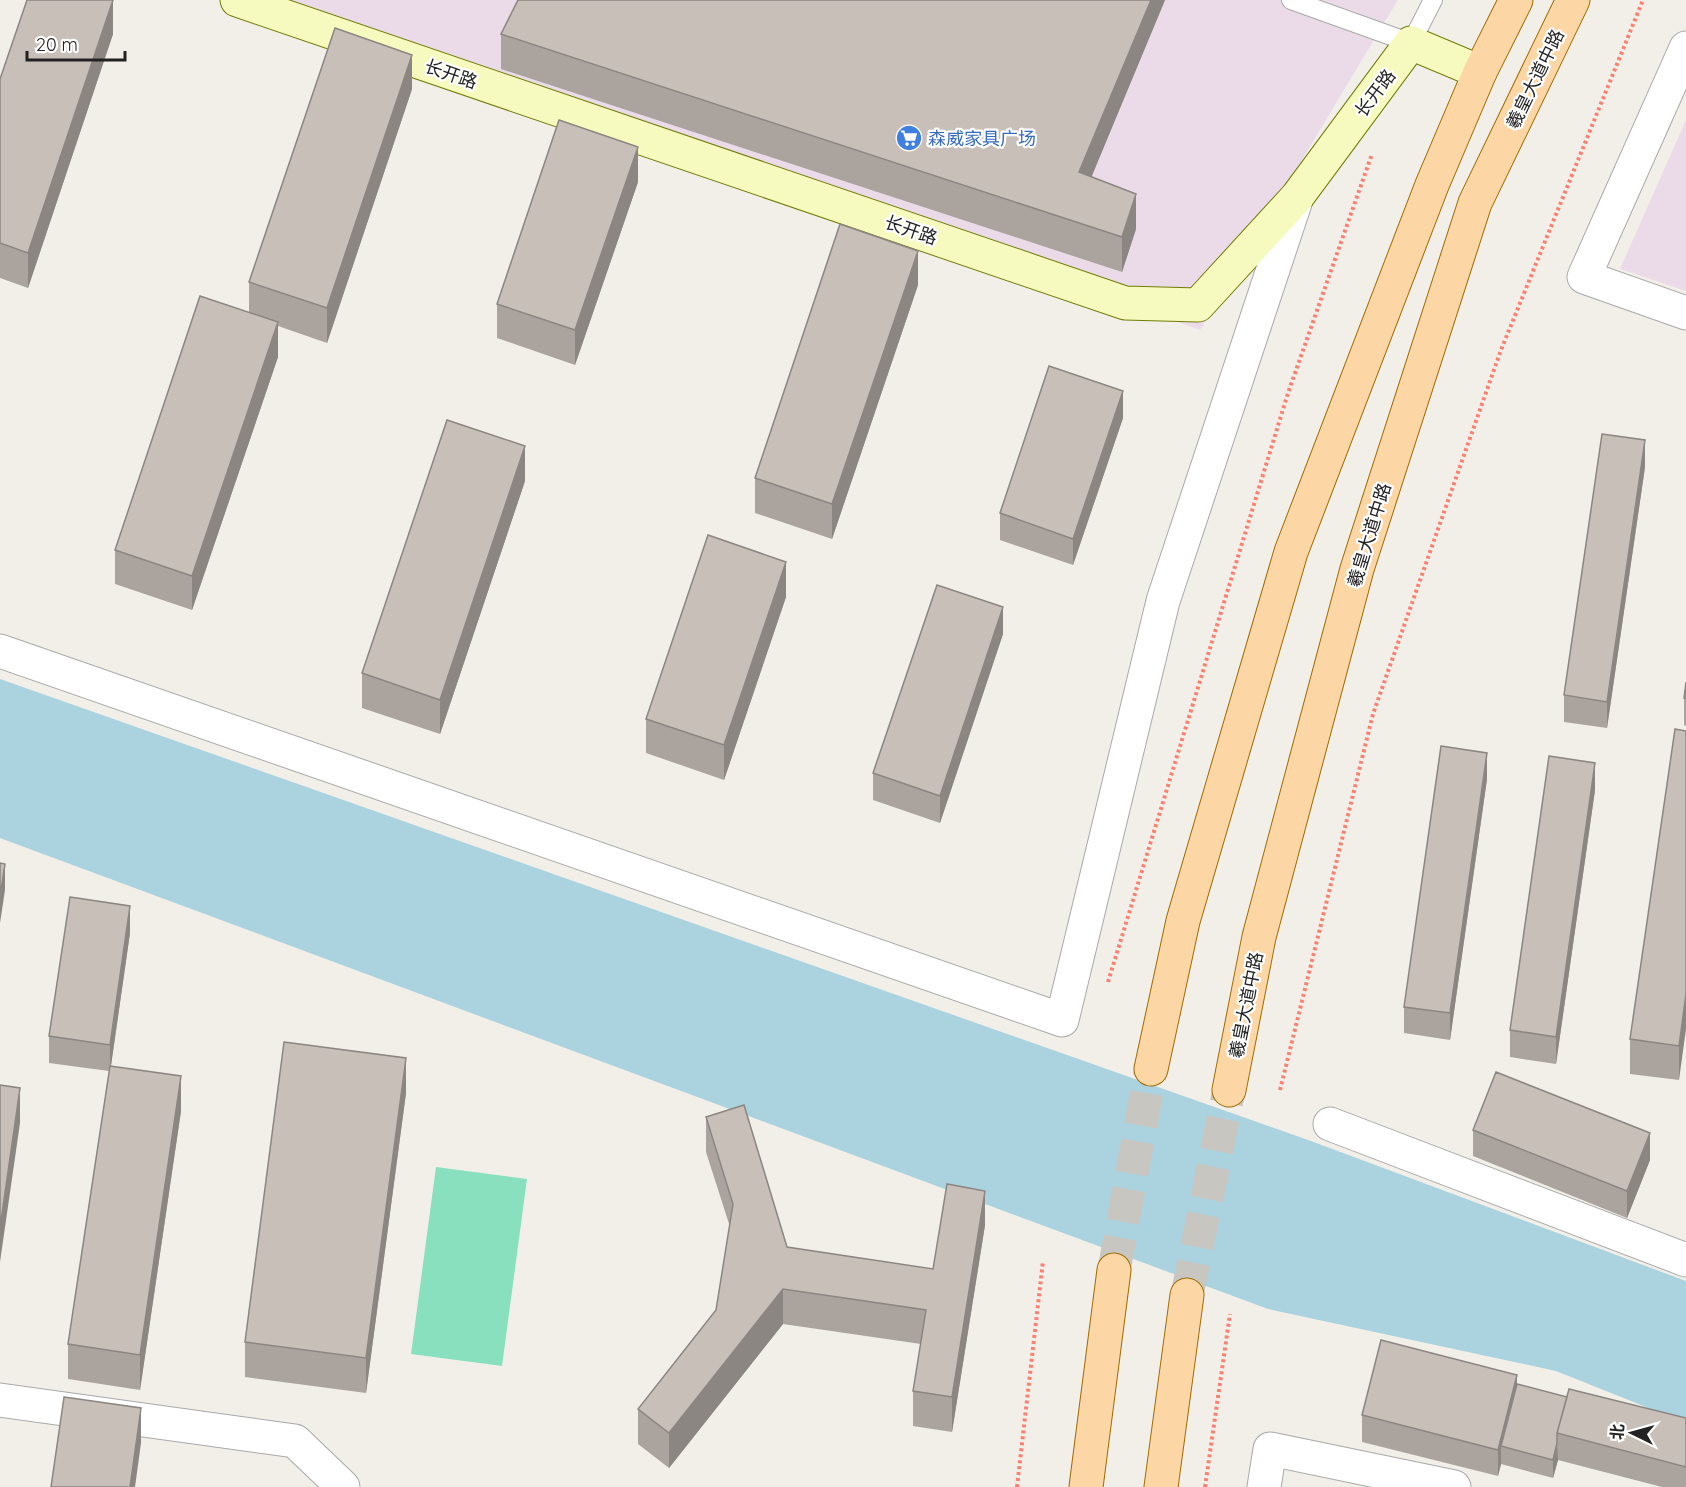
<svg xmlns="http://www.w3.org/2000/svg" width="1686" height="1487" font-family="Quicksand,'Noto Sans SC',sans-serif">
	<rect width="100%" height="100%" fill="#f2efe9"/>
	<path fill="#ebdbe8" d="M270 0H1398L1200 330Z
		M1686 120V291L1620 269Z"/>
	<path fill="#88e0be" d="M436 1167 527 1179 502 1366 411 1354Z"/>
	<path fill="#aad3df" d="M0 679 1311 1141 1686 1281V1423L1556 1371 1268 1309 0 838Z"/>
	<g fill="none" stroke-linecap="round" stroke-linejoin="round">
		<path stroke="#c8c6c1" stroke-width="33" stroke-dasharray="33 16" stroke-linecap="butt" d="M1114 1270 1151 1069
			M1187 1295 1229 1090"/>
		<g stroke="#a9a9a9" stroke-width="20">
			<path id="lane" d="M1291 0 1411 43 1433 0"/>
		</g>
		<g stroke="#a9a9a9" stroke-width="35">
			<path id="street" d="M1686 48 1584 277 1686 313
				M0 651 1062 1020 1163 601 1297 197
				M1330 1124 1686 1260
				M0 1400 295 1441 343 1487
				M1264 1487 1270 1449 1454 1487"/>
		</g>
		<g stroke="#707d05" stroke-width="35">
			<path id="secondary" d="M237 0 1125 303 1198 305 1297 197 1411 43 1480 72"/>
		</g>
		<g stroke="#a06b00" stroke-width="35">
			<path id="primary" d="M1151 1069 1183 921 1291 552 1432 185 1480 72 1516 0
				M1229 1090 1259 937 1357 569 1475 203 1573 0
				M1086 1487 1114 1270
				M1161 1487 1187 1295"/>
		</g>
		<path stroke="#fa8072" stroke-width="4" stroke-dasharray="3 3" stroke-linecap="butt" d="M1108 982 1288 393 1372 154
			M1280 1090 1373 714 1501 350 1643 0
			M1017 1487 1043 1261
			M1205 1487 1230 1314"/>
		<use href="#lane" stroke="#fff" stroke-width="18"/>
		<use href="#street" stroke="#fff" stroke-width="33"/>
		<use href="#secondary" stroke="#f7fabf" stroke-width="33"/>
		<use href="#primary" stroke="#fcd6a4" stroke-width="33"/>
	</g>
	<path fill="#aba49e" d="M1165 0 1091 177 1136 229 1122 272 501 69V34Z
		M113 34 28 288 0 278V79Z
		M412 89 327 343 278 326V357L192 610 115 584V550L249 312V282Z
		M638 182 575 365 497 338V304Z
		M918 285 832 539 755 513V478Z
		M1123 418 1073 565 1000 540V513Z
		M1645 467 1607 728 1564 722V695Z
		M525 481 440 734 362 708V673Z
		M786 597 724 780 646 753V719Z
		M1003 634 940 823 873 800V773Z
		M1686 682V726L1684 725V698Z
		M1686 731 1679 1080 1630 1074V1039Z
		M1487 779 1450 1040 1404 1033V1007Z
		M1595 790 1556 1064 1510 1057V1030Z
		M130 933 111 1066 181 1111 140 1390 68 1379V1344L109 1071 49 1063V1036Z
		M406 1093 366 1393 245 1377V1342Z
		M706 1117 787 1247 933 1269 985 1225 952 1432 913 1426V1391L921 1344 783 1324 669 1468 638 1444V1409L716 1310 730 1227 706 1152Z
		M1473 1130 1650 1160 1627 1218 1473 1156Z
		M1517 1384 1567 1397 1686 1418V1487H1662L1558 1460 1553 1478 1501 1464 1498 1476 1362 1442V1415Z"/>
	<path fill="#8b8681" d="M113 0V34L28 288V253Z
		M1151 0H1165L1079 207V172Z
		M412 55V89L327 343V308Z
		M638 147V182L575 365V330Z
		M1136 194V229L1122 272V237Z
		M918 251V285L832 539V504Z
		M278 322V357L192 610V576Z
		M1123 391V418L1073 565V539Z
		M1645 440V467L1607 728V702Z
		M525 446V481L440 734V700Z
		M786 562V597L724 780V745Z
		M1003 607V634L940 823V796Z
		M1487 753V779L1450 1040V1013Z
		M1595 763V790L1556 1064V1037Z
		M5 864V890L0 923V896Z
		M130 906V933L110 1072V1045Z
		M1686 994V1029L1679 1080V1046Z
		M406 1058V1093L366 1393V1358Z
		M181 1076V1111L140 1390V1355Z
		M20 1088V1123L0 1262V1228Z
		M1650 1133V1160L1627 1218V1191Z
		M985 1191V1225L952 1432V1397Z
		M783 1289V1324L669 1468V1433Z
		M1517 1375V1402L1501 1446V1464L1498 1476V1450Z
		M141 1408V1443L135 1487H130Z
		M1557 1443 1558 1460 1553 1478V1460Z"/>
	<path fill="#c7bfb8" stroke="#8b8681" stroke-width="1.5" d="M27 0H113L28 253 0 243V79Z
		M518 0H1151L1079 172 1136 194 1122 237 501 34Z
		M335 28 412 55 327 308 249 282Z
		M559 120 638 147 575 330 497 304Z
		M840 224 918 251 832 504 755 478Z
		M200 296 278 322 192 576 115 550Z
		M1049 366 1123 391 1073 539 1000 513Z
		M447 420 525 446 440 700 362 673Z
		M1602 434 1645 440 1607 702 1564 695Z
		M708 535 786 562 724 745 646 719Z
		M937 585 1003 607 940 796 873 773Z
		M1686 682V699L1684 698Z
		M1675 729 1686 731V994L1679 1046 1630 1039Z
		M1441 746 1487 753 1450 1013 1404 1007Z
		M1549 756 1595 763 1556 1037 1510 1030Z
		M0 863 5 864 0 896Z
		M70 897 130 906 110 1045 49 1036Z
		M284 1042 406 1058 366 1358 245 1342Z
		M110 1066 181 1076 140 1355 68 1344Z
		M1496 1072 1650 1133 1627 1191 1473 1130Z
		M0 1085 20 1088 0 1228Z
		M744 1105 787 1247 933 1269 947 1184 985 1191 952 1397 913 1391 926 1310 783 1289 669 1433 638 1409 716 1310 733 1204 706 1117Z
		M1381 1340 1517 1375 1498 1450 1362 1415Z
		M1517 1384 1567 1397 1557 1433V1443L1553 1460 1501 1446Z
		M1569 1389 1686 1418V1467L1557 1433Z
		M64 1397 141 1408 130 1487H51Z"/>
	<defs>
		<g id="supermarket-disc" transform="scale(1.35)"><circle r="9.5" fill="#3f7fe0" stroke="#fff"/><path d="M-6-5.5h2.5l.6 2H6L4.5 2H-2.5L-4.4-4H-6ZM-1.5 3.2a1.3 1.3 0 1 0 .1 0ZM3 3.2a1.3 1.3 0 1 0 .1 0Z" fill="#fff"/></g>
	</defs>
	<g fill-rule="evenodd">
		<use href="#supermarket-disc" x="909" y="138"/>
	</g>
	<g text-anchor="middle" dominant-baseline="central" stroke-width="4.5" stroke-linejoin="round" paint-order="stroke">
		<g font-size="18" fill="#222" stroke="#fff">
			<text transform="translate(451 74) rotate(19)">长开路</text>
			<text transform="translate(1535 79) rotate(-64)">羲皇大道中路</text>
			<text transform="translate(1375 93) rotate(-53)">长开路</text>
			<text transform="translate(911 230) rotate(19)">长开路</text>
			<text transform="translate(1369 535) rotate(-73)">羲皇大道中路</text>
			<text transform="translate(1246 1005) rotate(-79)">羲皇大道中路</text>
		</g>
		<g font-size="18" fill="#366cbe" stroke="#fff" text-anchor="start">
			<text x="928" y="138">森威家具广场</text>
		</g>
	</g>
	<g transform="translate(1632 1433) rotate(275)" stroke="#ffffff" stroke-width="4.5" paint-order="stroke">
	<path d="M0-4.5L10 22L0 15L-10 22Z" fill="#222222"/>
	<text y="-9" font-size="16" font-weight="bold" text-anchor="middle" fill="#222222">北</text>
	</g>
	<path d="M27 51v9h98v-9" fill="none" stroke="#222222" stroke-width="3"/>
	<text x="36" y="51" font-size="18" fill="#222222" stroke="#ffffff" stroke-width="4.5" paint-order="stroke">20 m</text>
</svg>
